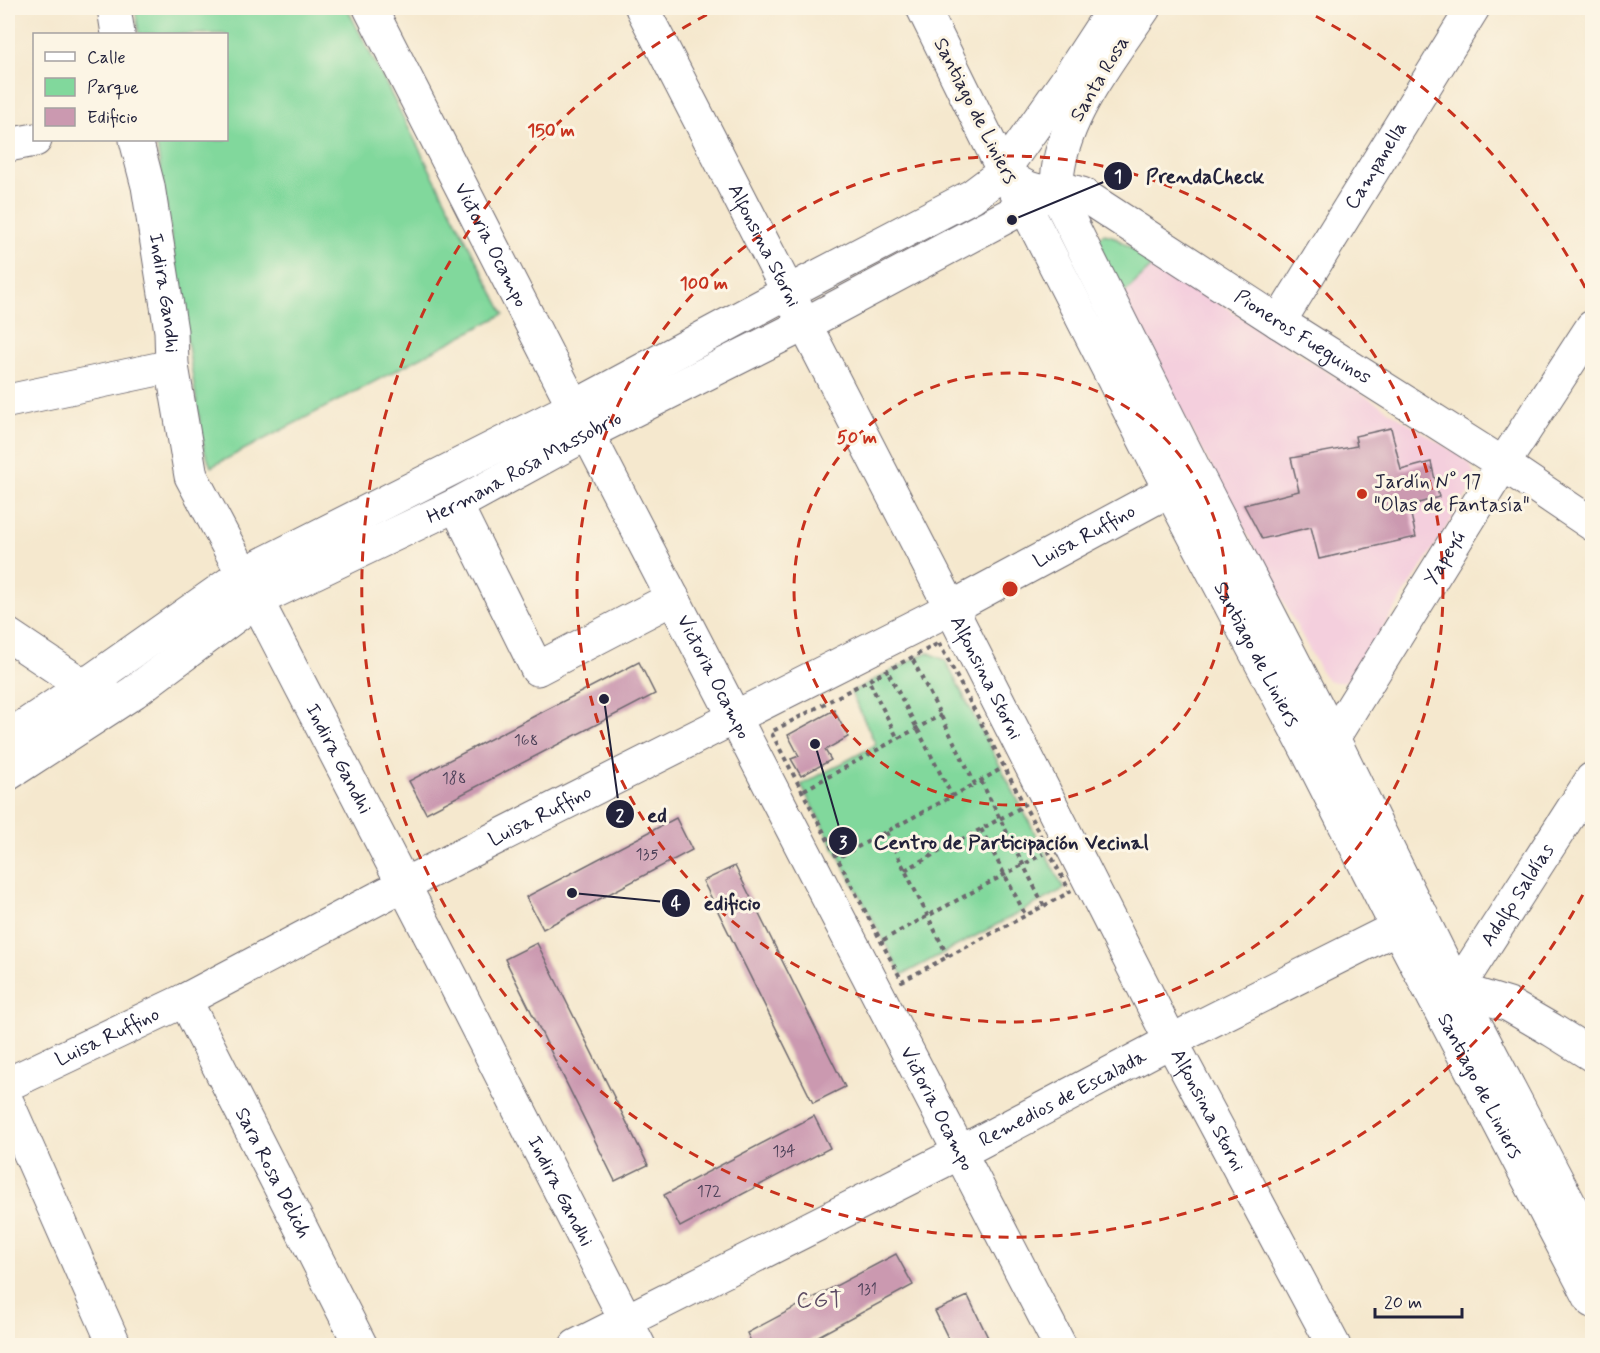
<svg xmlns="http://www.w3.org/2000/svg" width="1600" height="1353" font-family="Mynerve,sans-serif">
	<rect width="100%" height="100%" fill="#fcf5e5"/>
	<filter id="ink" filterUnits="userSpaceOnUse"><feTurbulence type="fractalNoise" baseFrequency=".0167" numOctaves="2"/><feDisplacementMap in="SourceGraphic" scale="12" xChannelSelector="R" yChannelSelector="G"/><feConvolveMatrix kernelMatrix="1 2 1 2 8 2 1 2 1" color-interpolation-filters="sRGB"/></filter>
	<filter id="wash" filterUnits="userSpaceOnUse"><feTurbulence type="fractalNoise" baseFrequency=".008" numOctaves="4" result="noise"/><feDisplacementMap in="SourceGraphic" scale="24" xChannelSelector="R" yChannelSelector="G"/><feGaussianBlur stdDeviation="1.35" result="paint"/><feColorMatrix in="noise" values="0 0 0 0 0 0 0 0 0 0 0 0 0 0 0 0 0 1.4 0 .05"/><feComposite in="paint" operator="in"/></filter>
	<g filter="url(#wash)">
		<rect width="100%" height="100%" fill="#f5e8ce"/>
		<path fill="#f4cfdd" d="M1156 263 1462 457 1470 464 1474 473V484L1354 674 1349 679 1343 682H1335L1328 680 1323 675 1120 297Z"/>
		<path fill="#81d89c" stroke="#527d6c" stroke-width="1.5" d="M135 8H347L504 314 211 467 204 449 156 140H226V34H139Z
			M1104 234 1112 236 1156 263 1120 297 1096 239Z
			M927 652 945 660 1064 889 902 975 801 785 876 745 851 692Z"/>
		<g id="blocks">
			<path fill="#cb99b0" d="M1391 428 1401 470 1431 462 1439 497 1409 506 1416 537 1319 559 1311 527 1262 539 1244 505 1299 491 1291 458 1357 446 1355 436Z
				M639 662 655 694 426 813 409 781Z
				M834 710 848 737 825 750 831 760 801 776 791 759 799 756 788 735Z
				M676 818 692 850 543 929 526 897Z
				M735 866 845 1087 813 1103 703 881Z
				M537 943 648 1165 615 1181 505 959Z
				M814 1116 830 1148 680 1227 664 1195Z
				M896 1254 913 1285 800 1346H753L747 1333Z
				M968 1296 992 1346H952L935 1311Z"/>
		</g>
	</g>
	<g filter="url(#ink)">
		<use href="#blocks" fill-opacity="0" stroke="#6c676e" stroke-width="1.5"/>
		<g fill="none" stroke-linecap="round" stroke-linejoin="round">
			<g stroke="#6c676e" stroke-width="35">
				<g id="street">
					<path d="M114 8 118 34"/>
					<path id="s1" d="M370 8 574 407 1060 1346"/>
					<path id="s2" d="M642 8 951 608 1171 1041 1334 1346"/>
					<path id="s3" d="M923 8 1004 172C1015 181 1028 191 1043 191 1048 191 1053 189 1058 189 1066 189 1074 192 1082 194L1279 322 1503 464 1592 524"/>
					<path id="s4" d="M136 140 148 186 171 331 172 366 191 476 243 574 453 980 639 1346"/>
					<path d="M8 145 35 140"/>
					<path id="s5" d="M1279 322 1473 8"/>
					<path d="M8 401 172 366"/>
					<path d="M456 505 537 669 673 598"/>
					<path d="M8 635 84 686 102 690"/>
					<path d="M8 737 84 686 243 574 574 407 788 292 972 196 1004 172"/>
					<path id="s6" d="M1308 746 1338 730 1503 464 1592 327"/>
					<path id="s7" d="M8 774 134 692 257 600 456 505 588 433 805 324 1058 189"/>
					<path d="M1457 989 1509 1005 1552 1030 1592 1055"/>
					<path id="s8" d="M1435 999 1457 989 1592 779"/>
					<path id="s9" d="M185 1000 361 1346"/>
					<path id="s10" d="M8 1084 185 1000 403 885 951 608 1170 490 1198 479"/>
					<path d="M8 1104 115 1346"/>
					<path id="s11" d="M576 1346 959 1153 1171 1041 1422 915"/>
				</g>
			</g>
			<g stroke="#6c676e" stroke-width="35">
				<g id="secondary">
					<path id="s12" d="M1114 8 1065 83 1009 162 1004 172 1025 206 1170 490 1306 748 1397 927 1592 1301"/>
					<path d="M1144 8C1112 56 1066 112 1058 171 1057 182 1058 192 1061 203L1199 479 1331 734 1457 989 1592 1247"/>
				</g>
			</g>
			<path stroke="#6c676e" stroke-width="4" stroke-dasharray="4.5 4.5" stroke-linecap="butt" d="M939 643 1070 892 902 981 771 732Z
				M913 660 975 784 999 770
				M889 674 952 796
				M870 683 898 739
				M981 781 1044 906
				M804 790 941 715
				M981 829 1026 916
				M886 832 948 957
				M841 856 975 784
				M905 870 1020 808
				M883 940 1043 854"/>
			<use href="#street" stroke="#fff" stroke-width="33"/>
			<use href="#secondary" stroke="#fff" stroke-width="33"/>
		</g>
	</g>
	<g fill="none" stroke="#c8321e" stroke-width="3" stroke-dasharray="10 8">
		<circle cx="1010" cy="589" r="216"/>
		<circle cx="1010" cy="589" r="433"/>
		<path d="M1591 879A649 649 0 1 1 720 8M1300 8A649 649 0 0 1 1591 299"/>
	</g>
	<circle fill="#c8321e" stroke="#fcf5e5" stroke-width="2" cx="1362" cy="494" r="6"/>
	<g text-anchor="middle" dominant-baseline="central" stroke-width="6" stroke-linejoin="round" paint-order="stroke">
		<g font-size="16" fill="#4c4058">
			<text x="526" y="740">168</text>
			<text x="454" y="778">188</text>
			<text x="647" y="854">135</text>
			<text x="784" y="1151">134</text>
			<text x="709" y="1191">172</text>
			<text x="867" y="1289">131</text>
		</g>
		<g font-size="20" fill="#22223b" stroke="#fcf5e5">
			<text transform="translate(1100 79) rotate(-59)">Santa Rosa</text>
			<text transform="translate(975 111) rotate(63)">Santiago de Liniers</text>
			<text stroke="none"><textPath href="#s5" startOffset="184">Campanella</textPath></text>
			<text stroke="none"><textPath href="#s1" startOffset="266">Victoria Ocampo</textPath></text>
			<text stroke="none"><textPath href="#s2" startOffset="267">Alfonsina Storni</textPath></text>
			<text stroke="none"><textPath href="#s4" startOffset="156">Indira Gandhi</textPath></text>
			<text stroke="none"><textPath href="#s3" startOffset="530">Pioneros Fueguinos</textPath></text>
			<text stroke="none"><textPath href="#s7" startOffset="602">Hermana Rosa Massobrio</textPath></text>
			<text stroke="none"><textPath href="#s10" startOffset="1208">Luisa Ruffino</textPath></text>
			<text stroke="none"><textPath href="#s6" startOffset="236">Yapeyú</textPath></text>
			<text stroke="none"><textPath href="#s12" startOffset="742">Santiago de Liniers</textPath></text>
			<text stroke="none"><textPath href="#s1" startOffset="752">Victoria Ocampo</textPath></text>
			<text stroke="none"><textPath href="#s2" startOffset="753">Alfonsina Storni</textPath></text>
			<text stroke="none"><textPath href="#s4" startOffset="660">Indira Gandhi</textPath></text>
			<text stroke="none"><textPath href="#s10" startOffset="596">Luisa Ruffino</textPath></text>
			<text stroke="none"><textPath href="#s8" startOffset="136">Adolfo Saldías</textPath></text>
			<text stroke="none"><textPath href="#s10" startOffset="110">Luisa Ruffino</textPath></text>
			<text stroke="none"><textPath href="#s12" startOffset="1228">Santiago de Liniers</textPath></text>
			<text stroke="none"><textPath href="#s11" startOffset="546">Remedios de Escalada</textPath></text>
			<text stroke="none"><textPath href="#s1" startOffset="1238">Victoria Ocampo</textPath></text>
			<text stroke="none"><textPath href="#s2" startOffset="1239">Alfonsina Storni</textPath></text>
			<text stroke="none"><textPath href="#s9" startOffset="194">Sara Rosa Delich</textPath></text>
			<text stroke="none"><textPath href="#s4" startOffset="1146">Indira Gandhi</textPath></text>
		</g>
		<g font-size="20" fill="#22223b" stroke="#fcf5e5" text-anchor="start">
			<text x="1374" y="482">Jardín N° 17<tspan x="1374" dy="23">"Olas de Fantasía"</tspan></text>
		</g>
		<g font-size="22" letter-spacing="1.5" fill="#5d4c64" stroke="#fcf5e5">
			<text x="820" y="1301">CGT</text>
		</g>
	</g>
	<circle cx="1010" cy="589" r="9" fill="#c8321e" stroke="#fcf5e5" stroke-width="3"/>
	<g font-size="18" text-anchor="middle" font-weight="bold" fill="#c8321e" stroke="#fcf5e5" stroke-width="6" stroke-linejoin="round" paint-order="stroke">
		<text x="551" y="136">150 m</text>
		<text x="704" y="289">100 m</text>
		<text x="857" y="443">50 m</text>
	</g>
	<path fill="none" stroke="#22223b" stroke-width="2" d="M1012 220L1118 176M604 699L620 814M815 744L843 841M572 893L676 903"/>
	<g fill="#22223b" stroke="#fcf5e5" stroke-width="2">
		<circle cx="1012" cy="220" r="6"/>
		<circle cx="604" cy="699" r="6"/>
		<circle cx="815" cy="744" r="6"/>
		<circle cx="572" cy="893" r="6"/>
		<circle cx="1118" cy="176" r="15"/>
		<circle cx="620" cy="814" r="15"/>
		<circle cx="843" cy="841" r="15"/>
		<circle cx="676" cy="903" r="15"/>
	</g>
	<g font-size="18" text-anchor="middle" font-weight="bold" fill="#fff">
		<text x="1118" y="182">1</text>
		<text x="620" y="821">2</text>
		<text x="843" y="848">3</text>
		<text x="676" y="909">4</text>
	</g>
	<g font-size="21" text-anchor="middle" font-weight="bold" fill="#22223b" stroke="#fcf5e5" stroke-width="6" stroke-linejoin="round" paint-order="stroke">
		<text x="1205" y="183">PrendaCheck</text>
		<text x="657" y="822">ed</text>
		<text x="1011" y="849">Centro de Participación Vecinal</text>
		<text x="732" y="910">edificio</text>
	</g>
	<rect width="1600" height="1353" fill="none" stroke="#fcf5e5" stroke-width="30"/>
	<rect x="33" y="33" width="195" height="108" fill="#fcf5e5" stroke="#a5a1a1" stroke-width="1.5"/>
	<rect x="45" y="52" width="30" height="9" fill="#ffffff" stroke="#a5a1a1" stroke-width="1.5"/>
	<text x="87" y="63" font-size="18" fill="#22223b">Calle</text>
	<rect x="45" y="78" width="30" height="18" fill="#81d89c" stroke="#a5a1a1" stroke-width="1.5"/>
	<text x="87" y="93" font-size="18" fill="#22223b">Parque</text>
	<rect x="45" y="108" width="30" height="18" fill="#cb99b0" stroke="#a5a1a1" stroke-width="1.5"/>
	<text x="87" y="123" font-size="18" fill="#22223b">Edificio</text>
	<path d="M1375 1308v9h87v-9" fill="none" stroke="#22223b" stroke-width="3"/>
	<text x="1384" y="1308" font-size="18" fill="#22223b" stroke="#fcf5e5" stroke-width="4.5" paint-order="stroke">20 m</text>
</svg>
